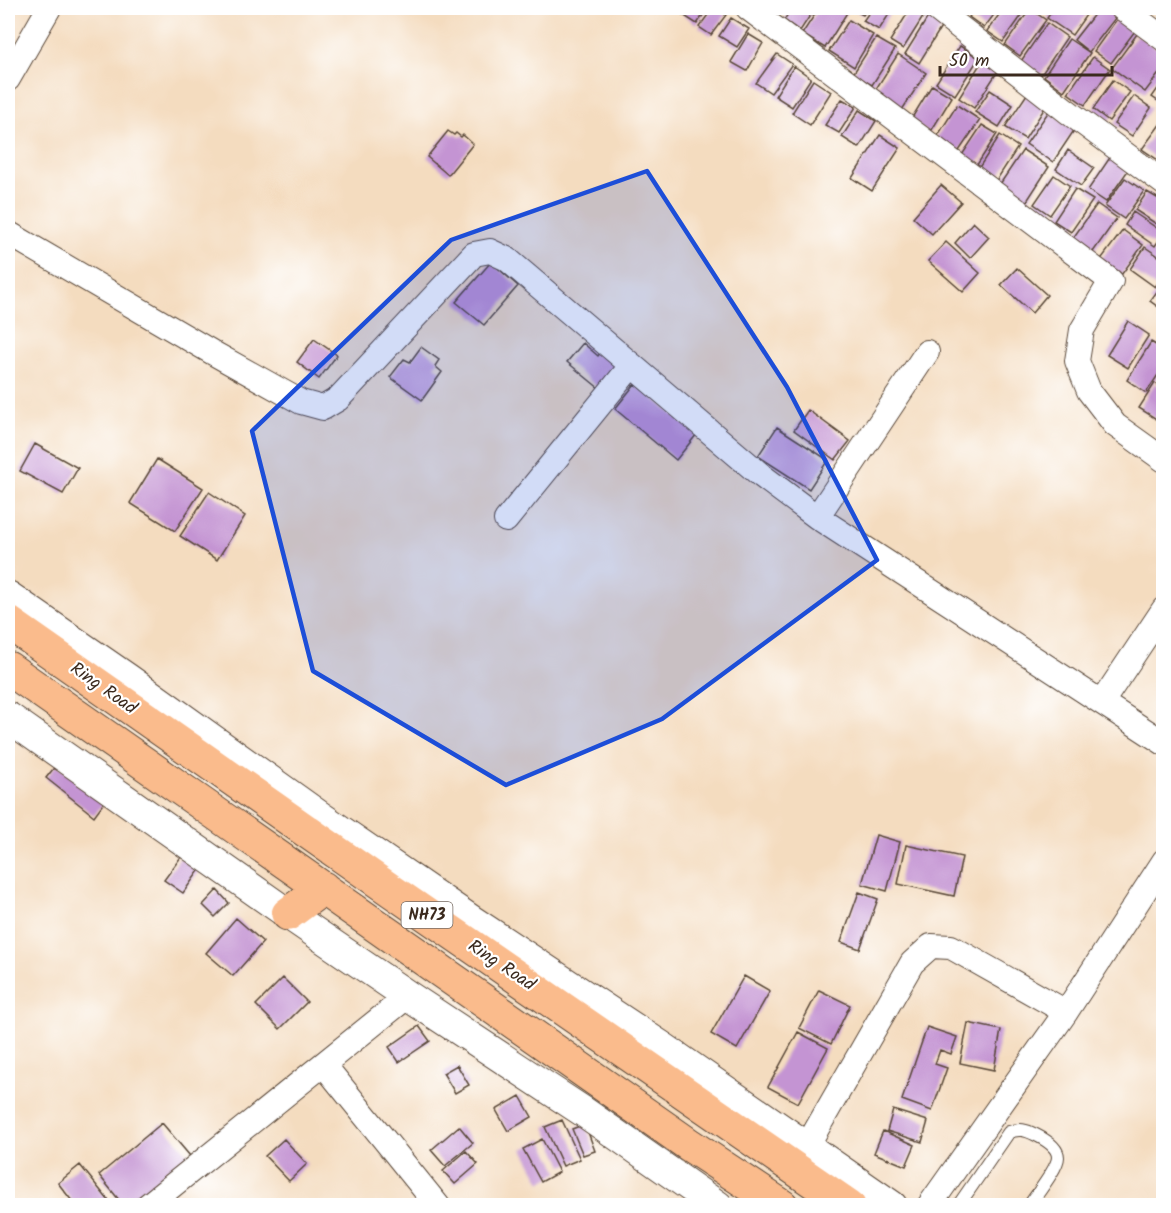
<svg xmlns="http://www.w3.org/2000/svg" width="1171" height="1213" font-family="Kalam,sans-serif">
	<rect width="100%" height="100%" fill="#fff"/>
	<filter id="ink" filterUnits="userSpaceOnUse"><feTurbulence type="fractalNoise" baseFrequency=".0167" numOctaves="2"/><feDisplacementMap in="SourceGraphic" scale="12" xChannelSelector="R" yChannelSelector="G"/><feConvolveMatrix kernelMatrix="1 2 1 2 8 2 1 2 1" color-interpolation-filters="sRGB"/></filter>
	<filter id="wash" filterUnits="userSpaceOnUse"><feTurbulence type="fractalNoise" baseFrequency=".008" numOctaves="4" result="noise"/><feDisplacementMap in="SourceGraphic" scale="24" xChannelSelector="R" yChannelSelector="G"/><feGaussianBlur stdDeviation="1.35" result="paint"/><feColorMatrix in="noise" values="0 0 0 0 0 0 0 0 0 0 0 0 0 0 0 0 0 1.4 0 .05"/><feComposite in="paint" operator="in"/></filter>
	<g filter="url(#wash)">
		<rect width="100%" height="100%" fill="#f4dcbf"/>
		<g id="blocks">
			<path fill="#c494d3" d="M688 8H708L697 24 683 15Z
				M713 8H716L726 15 711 35 699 27Z
				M792 8H815L800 31 784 20Z
				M819 8H842L848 11 825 48 802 34Z
				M850 8H868L863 15Z
				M872 8H893L879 30 863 21Z
				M911 8H914L925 14 903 49 890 41Z
				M975 8H999L984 28 969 17Z
				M1004 8H1027L1003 42 987 31Z
				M1054 8H1091L1072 35 1047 18Z
				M1099 8H1103L1116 17 1089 52 1074 40Z
				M1030 9 1046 20 1020 56 1005 45Z
				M928 17 942 26 919 63 905 54Z
				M731 18 749 29 737 47 719 36Z
				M1117 19 1135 31 1111 63 1094 51Z
				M849 20 873 35 854 67 829 51Z
				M1047 23 1067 37 1041 75 1021 61Z
				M748 34 763 43 747 71 731 62Z
				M1137 34 1164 53V67L1145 92 1112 68Z
				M876 38 895 49 872 85 853 74Z
				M1069 39 1090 53 1064 91 1044 76Z
				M960 46 979 58 955 95 936 83Z
				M777 54 792 64 771 93 756 83Z
				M898 54 926 73 902 110 874 92Z
				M1093 57 1110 69 1085 105 1068 93Z
				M982 61 998 71 974 108 959 98Z
				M794 66 811 78 792 107 775 96Z
				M813 80 831 92 810 125 792 113Z
				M1113 80 1130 92 1109 121 1093 109Z
				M1164 80V105L1152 97Z
				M932 85 952 97 930 133 910 121Z
				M990 90 1013 105 999 127 975 112Z
				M1027 94 1046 106 1025 139 1005 127Z
				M1134 96 1151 108 1132 136 1114 124Z
				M842 99 856 107 839 133 825 125Z
				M957 105 980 120 957 154 935 140Z
				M859 110 876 121 859 148 842 137Z
				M1049 111 1075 129 1053 162 1026 144Z
				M1164 119V164L1142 149Z
				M982 125 997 134 975 168 960 158Z
				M448 131 454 135 456 133 461 137 463 135 473 144 448 175 427 157Z
				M880 135 900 148 872 191 852 178Z
				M1000 135 1018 147 996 181 978 169Z
				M1023 150 1049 167 1025 204 998 187Z
				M1068 150 1094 168 1081 186 1056 169Z
				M1111 156 1129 169 1106 202 1088 190Z
				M1054 175 1070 186 1050 215 1034 204Z
				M1125 178 1144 191 1124 219 1105 206Z
				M941 185 961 202 932 234 913 217Z
				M1075 189 1093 200 1071 232 1054 221Z
				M1147 192 1164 202V229L1135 210Z
				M1097 204 1117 218 1093 252 1073 238Z
				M1133 212 1164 233 1155 246 1125 225Z
				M973 222 989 237 970 258 955 243Z
				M1123 230 1143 245 1119 278 1099 262Z
				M946 242 980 273 963 292 928 261Z
				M1145 247 1164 260V275L1155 287 1130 269Z
				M491 262 518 286 484 325 456 302Z
				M1017 268 1047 295 1032 313 1001 285Z
				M1164 282V311L1150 301Z
				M1128 321 1149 335 1128 368 1107 355Z
				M314 339 337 355 319 379 297 362Z
				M1151 342 1164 350V366L1146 393 1127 380Z
				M583 343 598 356 601 352 619 366 600 389 567 362Z
				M421 347 439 360 435 366 442 372 422 400 390 377 404 359 410 362Z
				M1155 383 1164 389V424L1139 408Z
				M635 384 697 434 676 460 615 409Z
				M808 410 850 441 835 460 794 430Z
				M777 427 828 460 809 489 758 456Z
				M35 444 78 468 63 494 20 471Z
				M157 459 203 488 175 531 130 503Z
				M209 492 245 516 217 560 180 536Z
				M57 764 105 801 94 816 46 778Z
				M876 835 900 842 887 891 862 884Z
				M906 845 962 857 954 896 898 884Z
				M186 850 204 864 183 893 164 880Z
				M217 890 229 903 215 917 203 905Z
				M859 892 878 899 860 949 841 942Z
				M236 918 263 942 233 976 206 953Z
				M744 976 770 991 737 1049 711 1034Z
				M283 978 307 1002 280 1029 256 1005Z
				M819 990 850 1005 831 1044 799 1028Z
				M968 1023 1001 1030 994 1070 960 1063Z
				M419 1026 430 1041 399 1062 389 1047Z
				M927 1027 957 1037 951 1054 940 1050 935 1064 947 1068 932 1111 902 1100Z
				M798 1032 828 1048 798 1103 768 1087Z
				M457 1065 469 1085 455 1093 443 1073Z
				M520 1096 532 1117 508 1131 496 1110Z
				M893 1110 928 1121 922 1142 887 1131Z
				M562 1120 580 1159 563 1166 545 1127Z
				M162 1123 190 1156 130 1206H124L99 1175Z
				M585 1124 595 1151 583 1155 572 1129Z
				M459 1126 473 1143 445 1166 431 1150Z
				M883 1131 915 1145 906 1166 874 1153Z
				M284 1139 307 1164 289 1181 265 1156Z
				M542 1139 559 1172 541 1182 523 1149Z
				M466 1151 478 1164 455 1184 443 1171Z
				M80 1165 113 1206H76L58 1183Z"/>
		</g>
	</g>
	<g filter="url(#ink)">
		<use href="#blocks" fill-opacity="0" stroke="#574536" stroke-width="1.5"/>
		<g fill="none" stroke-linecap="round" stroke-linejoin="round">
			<g stroke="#574536" stroke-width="14">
				<path id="service" d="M958 1206 1009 1132C1019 1128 1026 1130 1036 1135 1044 1139 1058 1147 1058 1157 1058 1168 1036 1195 1029 1206"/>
			</g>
			<g stroke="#574536" stroke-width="26">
				<path id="minor" d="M748 8 1111 281 1082 330 1077 361 1089 391 1115 425 1164 460
					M935 8 1067 111 1164 183
					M1122 8 1164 39
					M8 79 49 8
					M8 233 215 354 301 402 323 408 338 399 474 254 490 251 507 259 762 476 817 517 1164 743
					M817 517 927 352
					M506 520 632 365
					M1102 702 1164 609
					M324 1065 438 1206
					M807 1146 912 963 931 946 951 947 1066 1012
					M147 1206 408 996
					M929 1206 1066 1012 1164 861"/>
			</g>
			<g stroke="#574536" stroke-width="32">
				<path id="tertiary" d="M8 596 128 679 318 815 471 920 664 1048 892 1206
					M8 717 288 914 408 996 584 1112 718 1206"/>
			</g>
			<g stroke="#574536" stroke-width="35">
				<path id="trunk" d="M8 622 392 891 849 1206
					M8 668 688 1144 782 1206
					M288 914 323 888"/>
			</g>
			<use href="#service" stroke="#fff" stroke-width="12"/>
			<use href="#minor" stroke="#fff" stroke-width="24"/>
			<use href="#tertiary" stroke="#fff" stroke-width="30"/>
			<use href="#trunk" stroke="#fabb8c" stroke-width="33"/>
		</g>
	</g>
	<path fill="#1d4ed8" fill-opacity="0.2" stroke="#1d4ed8" stroke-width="4.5" stroke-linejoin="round" d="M647 171 787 387 877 560 662 719 506 785 313 671 252 431 451 240Z"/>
	<g text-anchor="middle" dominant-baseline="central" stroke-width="4.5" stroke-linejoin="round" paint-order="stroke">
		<rect fill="#fff" stroke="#766a62" stroke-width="1.5" x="401.5" y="902" width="51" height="26" rx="4.5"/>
		<g font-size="16" font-weight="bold" fill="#3b2a1e">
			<text x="427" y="915">NH73</text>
		</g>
		<g font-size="18" fill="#3b2a1e" stroke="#fff">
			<text transform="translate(103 689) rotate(35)">Ring Road</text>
			<text transform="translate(501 966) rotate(34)">Ring Road</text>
		</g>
	</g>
	<rect width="1171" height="1213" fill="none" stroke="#fff" stroke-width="30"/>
	<path d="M940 66v9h172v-9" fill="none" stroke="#3b2a1e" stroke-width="3"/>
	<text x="949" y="66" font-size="18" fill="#3b2a1e" stroke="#ffffff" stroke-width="4.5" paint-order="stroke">50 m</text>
</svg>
